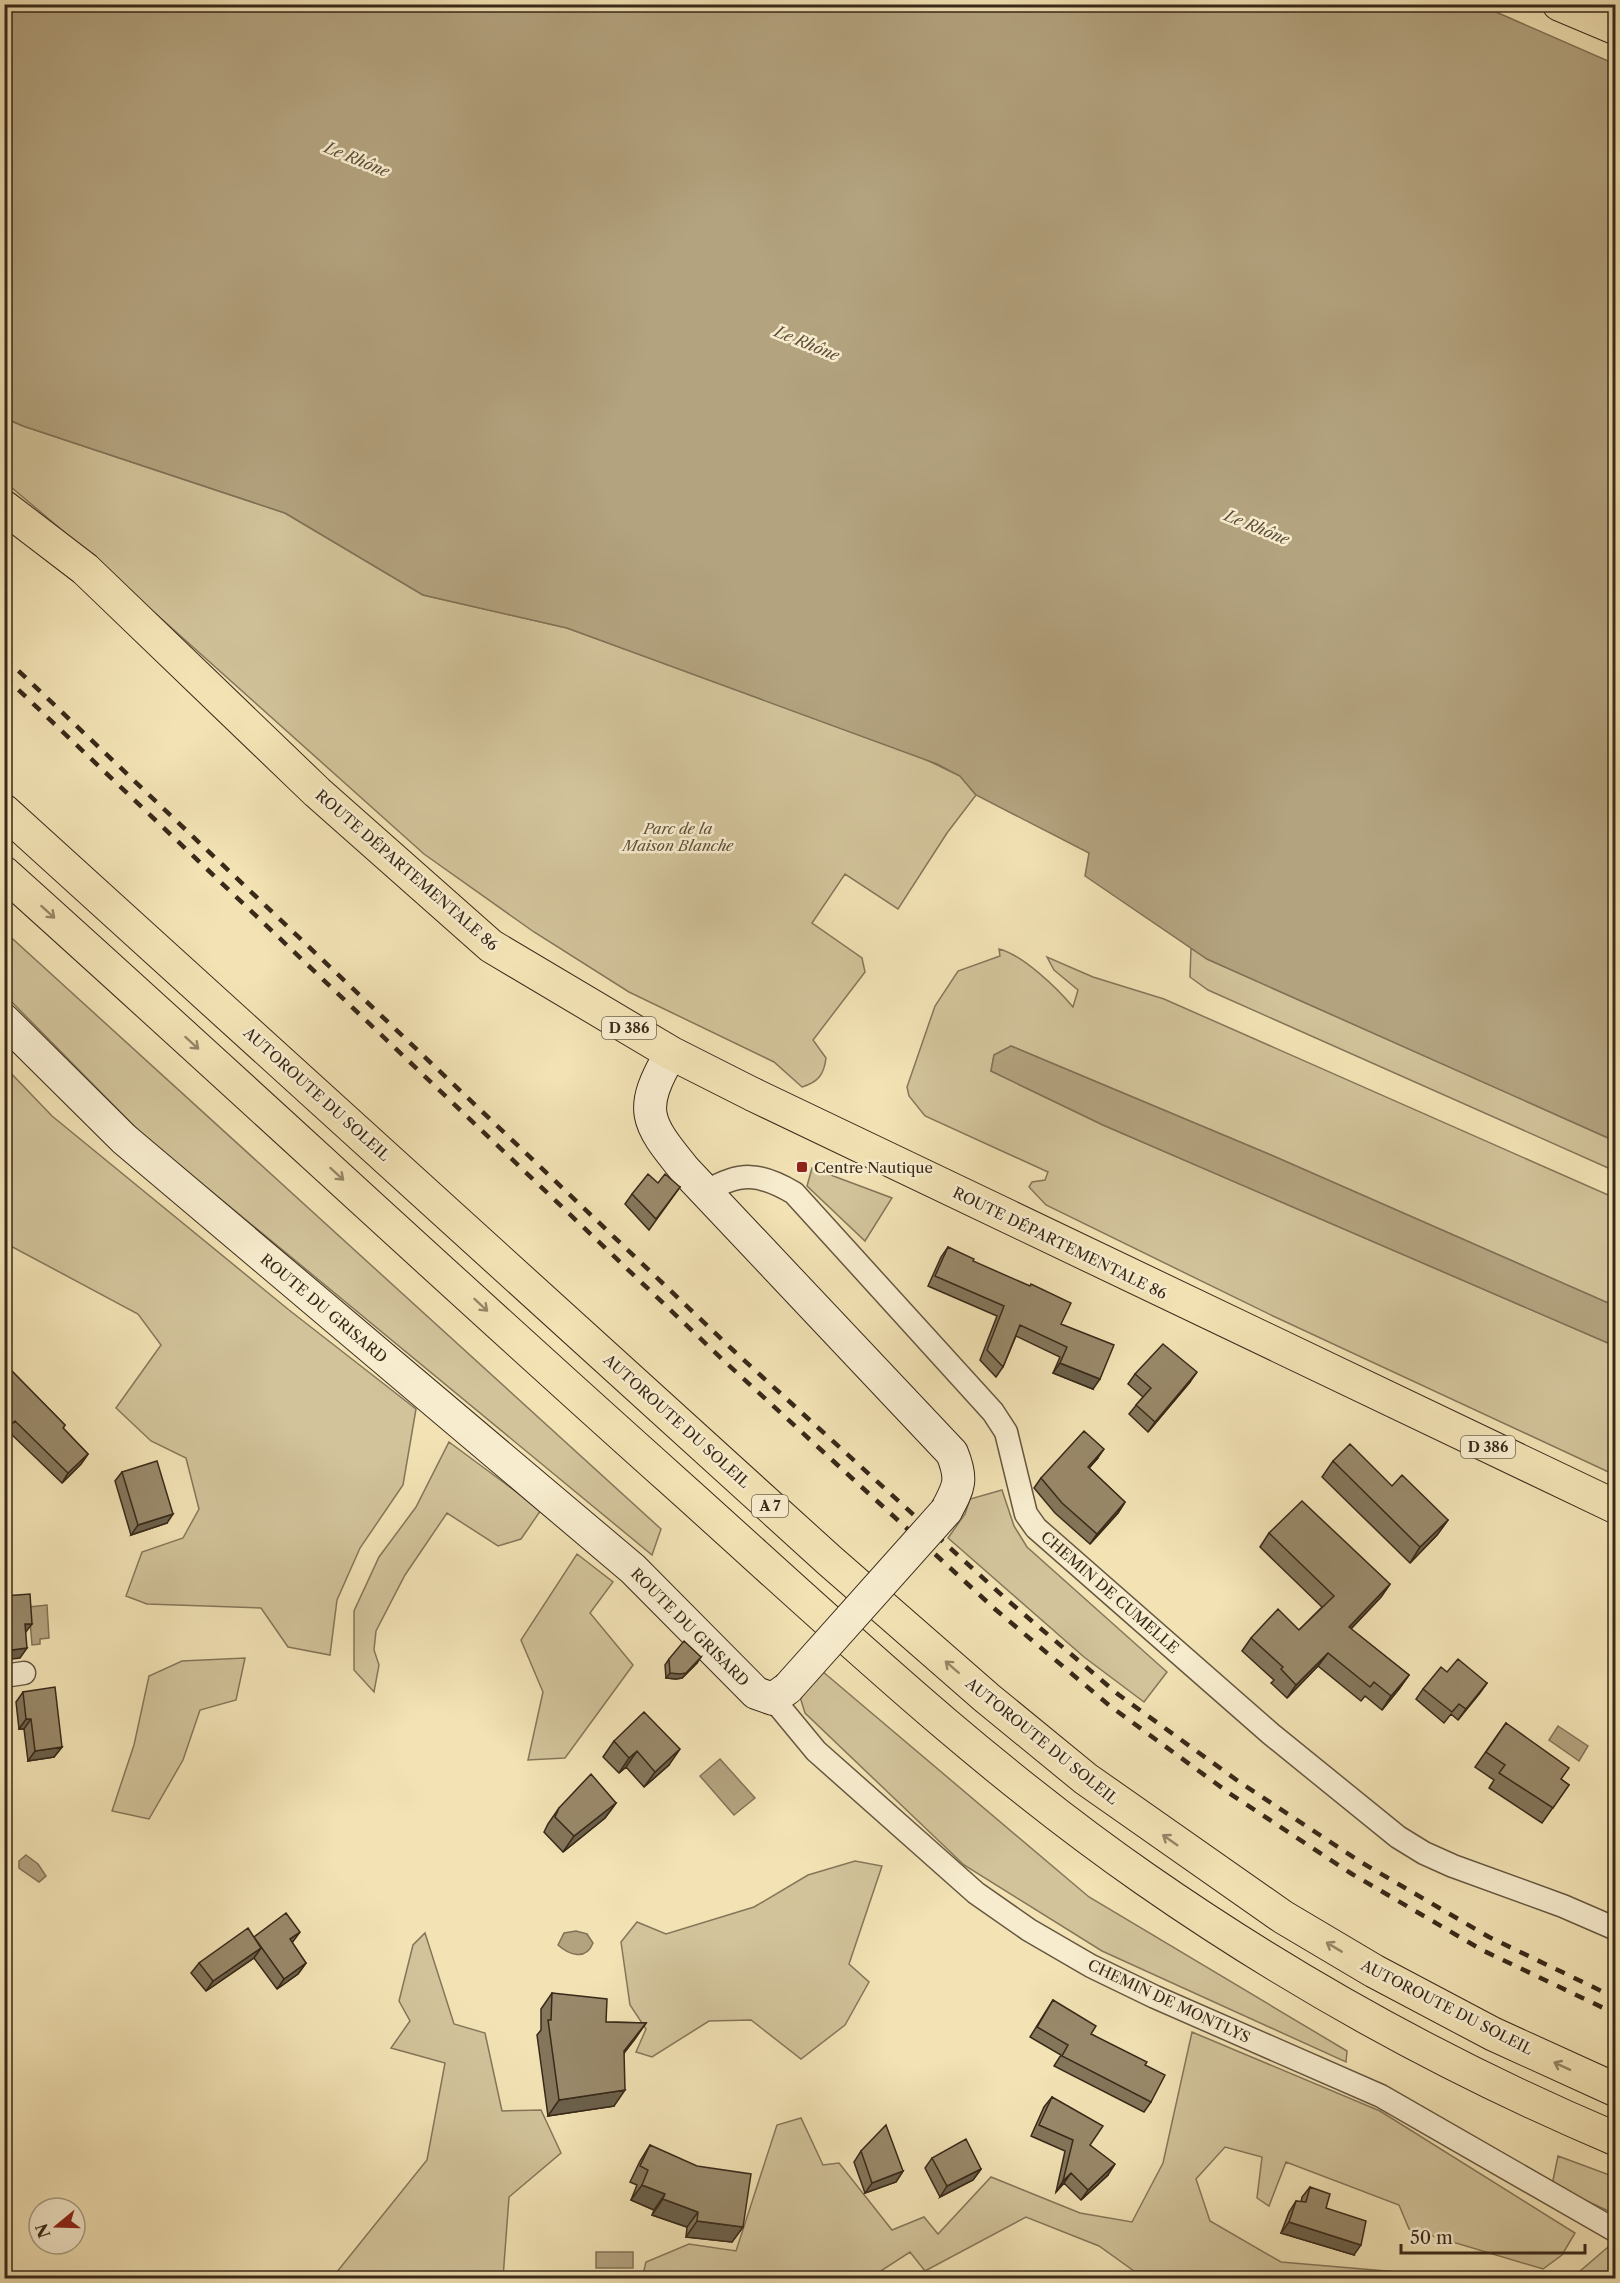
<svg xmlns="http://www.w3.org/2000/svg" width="1620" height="2283" font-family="'Libre Caslon Text',serif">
	<rect width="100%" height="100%" fill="#f2e2b4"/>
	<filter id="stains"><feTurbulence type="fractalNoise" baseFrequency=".00333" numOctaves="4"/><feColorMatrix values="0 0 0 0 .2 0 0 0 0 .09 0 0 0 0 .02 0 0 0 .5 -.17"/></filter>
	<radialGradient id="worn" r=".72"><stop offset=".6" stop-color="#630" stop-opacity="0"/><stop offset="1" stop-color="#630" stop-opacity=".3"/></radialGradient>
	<path fill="#d2c39a" stroke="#85765a" stroke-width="1.5" d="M4 418 23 426 285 513 423 595 567 628 912 753 960 776 976 795 947 833 898 909 845 874 812 923 862 958 865 972 813 1040 826 1058C824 1075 818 1082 802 1087L774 1062 629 992 534 932 424 854 69 536 5 482Z
		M4 931 661 1529 652 1555 142 1134 5 995Z
		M1191 948 1207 959 1615 1141V1171L1208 990 1190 977Z
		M999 949C1023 955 1057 988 1073 1007L1078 990 1054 970 1047 957 1093 977 1164 999 1615 1198V1306L1271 1155 1011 1046 994 1055 991 1071 1103 1125 1615 1346V1475L1273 1316 1046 1205 1029 1187 1032 1182 1045 1180 1048 1172 925 1116 909 1096 907 1087 935 1006 958 971 1000 956Z
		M5 1067 52 1116 289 1310 416 1409 403 1485 360 1548 337 1600 330 1655 288 1647 261 1608 147 1604 126 1596 142 1552 183 1538 199 1509 186 1458 151 1441 116 1408 161 1345 138 1314 5 1243Z
		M812 1168 892 1198 865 1241 807 1186Z
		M449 1442 541 1510 521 1539 498 1546 447 1513 405 1575 376 1631 374 1650 379 1665 374 1692 354 1670V1611L379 1557 416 1507Z
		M1002 1490 1014 1526 1027 1547 1167 1672 1144 1702 1084 1657 948 1538 965 1514 970 1499Z
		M577 1554 613 1582 590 1613 633 1665 565 1758 528 1760 543 1692 521 1640Z
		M245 1658 236 1700 200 1710 183 1760 149 1819 112 1811 134 1745 149 1676 182 1661Z
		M822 1671 1089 1897 1347 2051 1346 2062 1102 1951 964 1865 805 1713 800 1697Z
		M855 1861 882 1866 849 1964 869 1982 845 2025 801 2059 751 2020 709 2021 652 2057 636 2052 646 2029 630 2005 621 1942 637 1922 666 1934 754 1907 808 1875Z
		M425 1933 454 2024 485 2033 502 2111 541 2110 561 2153 509 2197 503 2278H332L427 2160 445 2063 391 2048 410 2021 399 2001 413 1945Z
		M1192 2032 1380 2111 1575 2233 1562 2255 1543 2269 1409 2229 1399 2205 1286 2162 1269 2206 1257 2198 1262 2157 1225 2147 1196 2179 1210 2221 1281 2262 1468 2278H1219L1198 2271H1134L1099 2246 1026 2217 925 2271 910 2252 870 2278H642L646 2262 689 2244 736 2251 777 2125 801 2118 823 2165 839 2163 892 2230 924 2217 938 2234 991 2177 1080 2213 1132 2222 1163 2163Z
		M1558 2156 1615 2177V2214L1552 2185Z
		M1608 2247 1615 2256V2278H1572Z"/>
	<path fill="#b3a37f" stroke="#827256" stroke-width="1.5" d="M1480 5 1615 64V1141L1207 959 1085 876 1089 853 976 795 960 776 937 764 567 628 423 595 285 513 23 426 5 418V5Z
		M1011 1046 1271 1155 1615 1306V1346L1103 1125 991 1071 994 1055Z
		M47 1605 49 1638 40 1639V1644L32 1645 29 1607Z
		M1558 1726 1588 1746 1579 1761 1549 1740Z
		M720 1759 755 1798 734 1815 700 1776Z
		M26 1855 38 1864 46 1876 39 1882 19 1868V1861Z
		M576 1931 587 1934 593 1943C586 1961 569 1955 558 1945L564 1933Z
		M596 2252H633V2268H596Z"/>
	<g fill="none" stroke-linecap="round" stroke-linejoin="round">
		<g stroke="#665740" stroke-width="25">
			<path id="street" d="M706 1192C740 1171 760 1173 794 1193L993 1412 1006 1432 1026 1514 1036 1528 1271 1734 1398 1837 1424 1853 1453 1866 1563 1906 1616 1929
				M4 1676 24 1673
				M773 1699 816 1751 976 1893 1029 1930 1091 1966 1155 1997 1381 2096 1616 2231"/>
		</g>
		<g stroke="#382919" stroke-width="34">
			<path id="secondary" d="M4 1020 124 1139 633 1569 756 1693 773 1699 788 1688
				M671 1053C638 1110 645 1121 685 1170L952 1453C963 1480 959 1487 946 1511"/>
		</g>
		<g stroke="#382919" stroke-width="35">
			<path id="primary" d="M1559 4 1616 28
				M4 507 85 569 317 792 491 946 671 1053 752 1094 1616 1507"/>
		</g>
		<g stroke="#382919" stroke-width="35">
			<path id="highway" d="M4 811 829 1560 987 1698 1086 1779 1283 1917 1374 1971 1493 2034 1616 2090
				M4 873C228 1074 447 1279 671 1479 824 1616 975 1761 1145 1879 1293 1982 1450 2069 1616 2139"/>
		</g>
		<use href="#street" stroke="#f7ecce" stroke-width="22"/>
		<use href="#secondary" stroke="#f7ecce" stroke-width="32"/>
		<use href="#primary" stroke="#f2e2b4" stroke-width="33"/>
		<use href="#highway" stroke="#f2e2b4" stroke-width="33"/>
		<path stroke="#382919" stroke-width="4.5" stroke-dasharray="10 10" stroke-linecap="butt" d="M4 657 734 1351 1006 1599 1119 1695 1238 1781 1359 1861 1489 1937 1616 1998
			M4 676 724 1361 996 1610 1110 1706 1229 1793 1352 1874 1482 1950 1616 2014"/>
		<g stroke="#382919" stroke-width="34" stroke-linecap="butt">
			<path id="secondary-bridge" d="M788 1688 946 1511"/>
		</g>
		<use href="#secondary-bridge" stroke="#f7ecce" stroke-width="32"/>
	</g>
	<path fill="#84765b" stroke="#382919" stroke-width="1.5" d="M658 1183 680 1187 649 1230 625 1204 632 1194Z
		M948 1247 973 1261 1061 1324 1093 1389 1053 1373 1060 1357 1016 1336 1003 1367 996 1377 980 1360 997 1316 928 1286 941 1257Z
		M4 1363 65 1425 63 1428 88 1454 81 1464 62 1483 8 1431Z
		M1135 1374 1190 1382 1148 1432 1129 1414 1143 1397 1128 1384Z
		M1097 1459 1089 1468 1125 1502 1118 1513 1090 1544 1055 1513 1034 1488 1041 1478Z
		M1333 1461 1448 1520 1437 1535 1410 1563 1322 1477Z
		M122 1472 167 1523 131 1535 115 1481Z
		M1269 1533 1390 1584 1381 1597 1351 1629 1409 1675 1399 1689 1382 1710 1365 1696 1361 1701 1318 1666 1287 1698 1271 1683 1274 1680 1242 1651 1251 1638 1299 1630 1322 1607 1260 1547Z
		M669 1659 697 1663 682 1678 676 1679 666 1678 665 1665Z
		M1447 1672 1487 1683 1458 1720 1451 1714 1444 1723 1416 1699 1423 1689Z
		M23 1692 62 1747 54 1757 28 1761 24 1729H19L16 1702Z
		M1506 1723 1561 1779 1569 1785 1542 1823 1489 1788 1494 1780 1475 1767Z
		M614 1741 669 1765 644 1787 626 1767 619 1773 603 1757Z
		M616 1803 605 1818 563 1852 544 1832 548 1824 559 1808Z
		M254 1937 292 1943 306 1963 298 1974 277 1989 254 1958 206 1991 191 1973 199 1963Z
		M552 1993 606 2022 646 2023 624 2053 614 2106 548 2116 537 2035 541 2030V2009Z
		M1053 2000 1091 2034 1145 2065 1151 2102 1144 2112 1054 2066 1061 2055 1030 2037Z
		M1052 2097 1090 2145 1108 2175 1081 2200 1064 2183 1056 2192 1065 2151 1031 2136 1044 2107Z
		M650 2145 743 2227 732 2242 686 2237 687 2227 652 2215 654 2210 631 2200 637 2185 630 2182 640 2161Z
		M861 2151 903 2171 896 2182 865 2193 854 2162Z
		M932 2158 981 2169 973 2180 940 2197 925 2168Z
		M1310 2187 1326 2208 1354 2255 1281 2233 1289 2212 1296 2201 1301 2202 1302 2197Z"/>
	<path fill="#6b604a" stroke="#382919" stroke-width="1.5" d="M1060 1363 1100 1379 1093 1389 1053 1373Z
		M1197 1372 1190 1382 1148 1432 1155 1422Z
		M1104 1449 1097 1459 1080 1478 1088 1467Z
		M88 1454 81 1464 62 1483 68 1473Z
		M1125 1502 1118 1513 1090 1544 1097 1534Z
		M173 1514 167 1523 131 1535 138 1525Z
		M1448 1520 1437 1535 1410 1563 1420 1547Z
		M1390 1584 1381 1597 1340 1640 1349 1627Z
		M25 1624H32L25 1633Z
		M27 1648 20 1658 4 1660V1651Z
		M1328 1653 1318 1666 1287 1698 1296 1685Z
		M701 1657 697 1663 682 1678 676 1679 666 1678 670 1673Z
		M1409 1675 1399 1689 1382 1710 1391 1696Z
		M1487 1683 1480 1693 1458 1720 1466 1709Z
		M26 1719H31L24 1729H19Z
		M62 1747 54 1757 28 1761 35 1751Z
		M680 1749 669 1765 644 1787 655 1772Z
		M637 1751 626 1767 619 1773 629 1758Z
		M616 1803 605 1818 563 1852 574 1836Z
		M300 1932 292 1943 282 1950 290 1939Z
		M261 1948 254 1958 206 1991 213 1981Z
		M306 1963 298 1974 277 1989 284 1979Z
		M646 2023 635 2039 613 2067 624 2051Z
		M625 2090 614 2106 548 2116 559 2100Z
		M1115 2164 1108 2175 1081 2200 1088 2190Z
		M981 2169 973 2180 940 2197 947 2186Z
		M903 2171 896 2182 865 2193 872 2183Z
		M1071 2173 1064 2183 1056 2192 1063 2181Z
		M642 2185 665 2194 654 2210 631 2200Z
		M663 2199 698 2212 687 2227 652 2215Z
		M697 2221 743 2227 732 2242 686 2237Z
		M1289 2222 1361 2245 1354 2255 1281 2233Z"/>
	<path fill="#99896a" stroke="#382919" stroke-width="1.5" d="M648 1174 658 1183 665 1174 680 1187 656 1219 632 1194Z
		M948 1247 974 1259 973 1261 1030 1286 1031 1284 1071 1303 1061 1324 1114 1345 1100 1379 1060 1363 1067 1347 1020 1325 1003 1367 987 1350 1004 1306 935 1276Z
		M1163 1344 1197 1372 1155 1422 1136 1405 1151 1388 1135 1374Z
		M4 1363 65 1425 63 1428 88 1454 68 1473 15 1421 4 1432Z
		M1084 1431 1104 1449 1088 1467 1125 1502 1097 1534 1062 1503 1041 1478Z
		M1350 1444 1392 1486 1402 1475 1448 1520 1420 1547 1333 1461Z
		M157 1461 173 1514 138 1525 122 1472Z
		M1302 1501 1390 1584 1349 1627 1409 1675 1391 1696 1374 1682 1370 1687 1328 1653 1296 1685 1281 1669 1283 1667 1251 1638 1278 1609 1299 1630 1334 1596 1269 1533Z
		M30 1594 32 1624H25L27 1648 4 1651V1596Z
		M684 1641 701 1657 686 1673 680 1674 670 1673 669 1659Z
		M1458 1659 1487 1683 1466 1709 1459 1704 1452 1712 1423 1689 1441 1667 1447 1672Z
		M55 1687 62 1747 35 1751 31 1719H26L23 1692Z
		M644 1712 680 1749 655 1772 637 1751 629 1758 614 1741Z
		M1506 1723 1569 1768 1561 1779 1569 1785 1553 1808 1499 1773 1505 1765 1486 1752Z
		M591 1774 616 1803 574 1836 555 1817 559 1808Z
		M286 1913 300 1932 290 1939 306 1963 284 1979 254 1937Z
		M248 1928 261 1948 213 1981 199 1963Z
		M552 1993 607 1999 606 2022 646 2023 624 2051 625 2090 559 2100 548 2020H551Z
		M1053 2000 1096 2026 1091 2034 1147 2062 1145 2065 1165 2075 1151 2102 1062 2056 1068 2045 1037 2027Z
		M1052 2097 1103 2126 1090 2145 1115 2164 1088 2190 1071 2173 1063 2181 1073 2140 1039 2125Z
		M886 2125 903 2171 872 2183 861 2151Z
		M966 2139 981 2169 947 2186 932 2158Z
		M650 2145 697 2166 751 2174 743 2227 697 2221 698 2212 663 2199 665 2194 642 2185 648 2170 640 2166Z
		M1310 2187 1330 2194 1326 2208 1366 2221 1361 2245 1289 2222 1296 2201 1306 2202Z"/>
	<defs><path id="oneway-shaft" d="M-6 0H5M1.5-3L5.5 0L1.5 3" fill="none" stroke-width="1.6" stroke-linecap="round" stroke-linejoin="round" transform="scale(1.5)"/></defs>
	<g stroke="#958666">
		<use href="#oneway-shaft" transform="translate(48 912) rotate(42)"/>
		<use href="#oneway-shaft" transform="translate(192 1043) rotate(42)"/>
		<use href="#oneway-shaft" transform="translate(337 1174) rotate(42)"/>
		<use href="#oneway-shaft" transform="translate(481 1305) rotate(43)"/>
		<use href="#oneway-shaft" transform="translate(952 1667) rotate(-139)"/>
		<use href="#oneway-shaft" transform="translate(1170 1840) rotate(-145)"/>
		<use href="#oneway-shaft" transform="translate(1334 1947) rotate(-149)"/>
		<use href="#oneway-shaft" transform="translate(1562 2066) rotate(-155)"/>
	</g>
	<rect fill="#8f2418" stroke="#f7ecce" stroke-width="2" x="796" y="1161" width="12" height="12" rx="3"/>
	<g text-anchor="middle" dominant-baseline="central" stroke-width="5" stroke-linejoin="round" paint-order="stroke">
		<g fill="#f7ecce" stroke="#71644f" stroke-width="1.5">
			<rect x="602" y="1017" width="54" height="22" rx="4.5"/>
			<rect x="1461" y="1436" width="54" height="22" rx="4.5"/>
			<rect x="752" y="1495" width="36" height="22" rx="4.5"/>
		</g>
		<g font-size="14" font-weight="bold" fill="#382919">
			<text x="629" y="1028">D 386</text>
			<text x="1488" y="1447">D 386</text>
			<text x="770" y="1506">A 7</text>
		</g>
		<g font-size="15" font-style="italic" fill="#5e5039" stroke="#f7ecce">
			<text x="678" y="828">Parc de la<tspan x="678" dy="17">Maison Blanche</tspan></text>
		</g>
		<g font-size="15" fill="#382919" stroke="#f7ecce">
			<text transform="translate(407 870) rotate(41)">ROUTE DÉPARTEMENTALE 86</text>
			<text transform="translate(317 1094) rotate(42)">AUTOROUTE DU SOLEIL</text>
			<text transform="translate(1060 1243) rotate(26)">ROUTE DÉPARTEMENTALE 86</text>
			<text transform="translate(324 1308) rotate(40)">ROUTE DU GRISARD</text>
			<text transform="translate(677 1421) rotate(42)">AUTOROUTE DU SOLEIL</text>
			<text transform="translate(1110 1592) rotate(41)">CHEMIN DE CUMELLE</text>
			<text transform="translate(690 1627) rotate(45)">ROUTE DU GRISARD</text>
			<text transform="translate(1042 1741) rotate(39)">AUTOROUTE DU SOLEIL</text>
			<text transform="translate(1169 2001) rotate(25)">CHEMIN DE MONTLYS</text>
			<text transform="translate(1447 2007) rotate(27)">AUTOROUTE DU SOLEIL</text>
		</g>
		<g font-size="15" fill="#382919" stroke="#f7ecce" text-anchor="start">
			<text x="814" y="1167">Centre Nautique</text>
		</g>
		<g font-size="16" font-style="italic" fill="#5d4e38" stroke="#f7ecce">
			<text transform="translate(357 159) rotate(22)">Le Rhône</text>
			<text transform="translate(807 343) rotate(22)">Le Rhône</text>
			<text transform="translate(1257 527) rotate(22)">Le Rhône</text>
		</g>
	</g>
	<rect width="1620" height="2283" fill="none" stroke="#f2e2b4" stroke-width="24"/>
	<rect x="6" y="6" width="1608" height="2271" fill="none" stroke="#382919" stroke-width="3"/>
	<rect x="12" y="12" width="1596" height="2259" fill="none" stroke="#382919" stroke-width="1.5"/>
	<g transform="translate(57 2226) rotate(251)"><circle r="28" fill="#f7ecce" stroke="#ab9e86" stroke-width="1.5"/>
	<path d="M0-4.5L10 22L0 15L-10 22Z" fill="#8f2418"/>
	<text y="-9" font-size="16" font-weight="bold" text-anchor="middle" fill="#382919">N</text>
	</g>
	<path d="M1401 2244v9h184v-9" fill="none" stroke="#382919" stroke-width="3"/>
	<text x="1410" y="2244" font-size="18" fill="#382919" stroke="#f7ecce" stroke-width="4.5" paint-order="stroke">50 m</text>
	<rect width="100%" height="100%" filter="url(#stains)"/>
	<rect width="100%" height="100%" fill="url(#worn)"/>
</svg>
